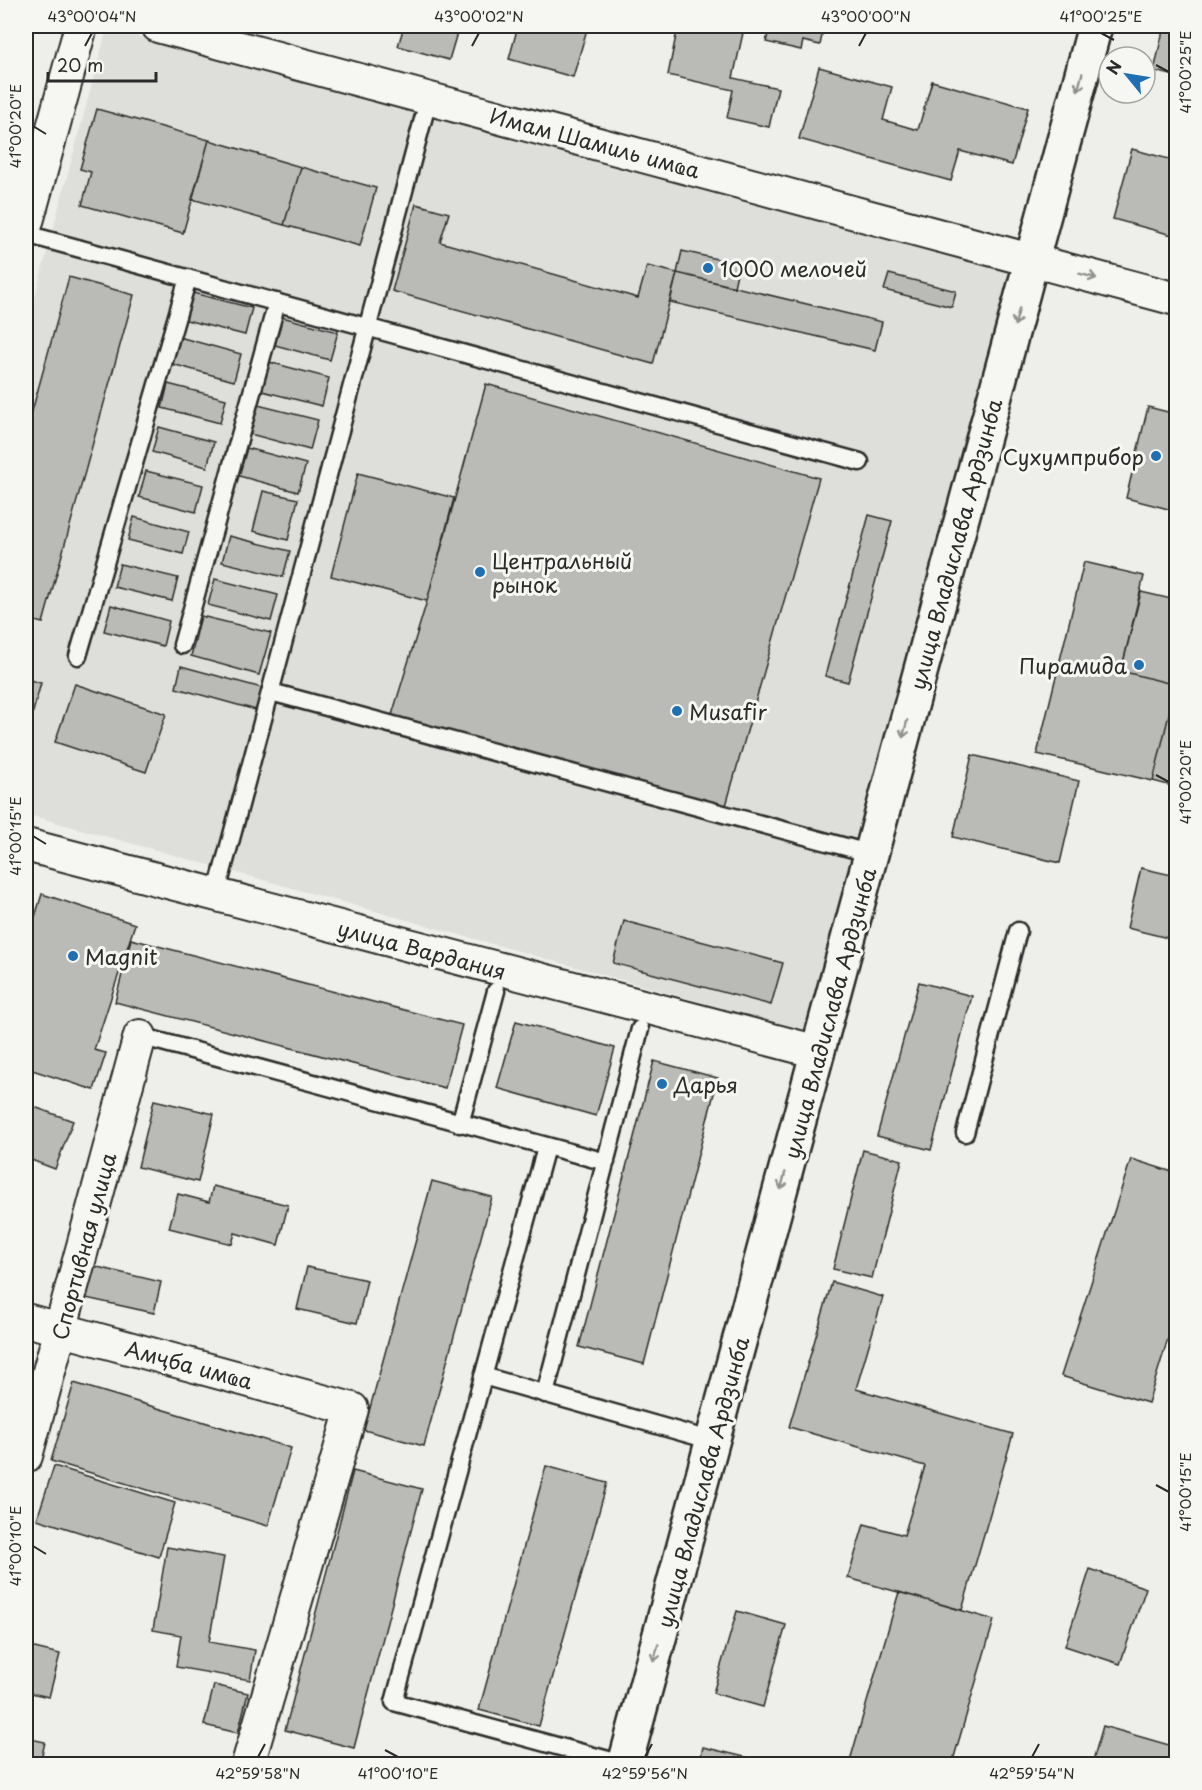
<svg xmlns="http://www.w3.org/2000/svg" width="1202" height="1790" font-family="'Playpen Sans',sans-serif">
	<rect width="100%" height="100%" fill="#eeeeea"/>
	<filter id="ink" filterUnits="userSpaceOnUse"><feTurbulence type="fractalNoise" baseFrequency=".0167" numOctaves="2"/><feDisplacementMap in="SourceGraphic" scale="12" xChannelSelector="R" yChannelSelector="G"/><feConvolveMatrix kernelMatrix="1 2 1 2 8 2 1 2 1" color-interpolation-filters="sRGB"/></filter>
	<g filter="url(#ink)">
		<path fill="#dededb" d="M107 28 1016 268 812 1033 26 814V330Z"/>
		<path fill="#babab7" stroke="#2b2b2b" stroke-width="1.5" d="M404 26H459L449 60 398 46Z
			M518 26H588L573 77 509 59Z
			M678 26H709L743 33 733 78 778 88 769 127 727 118 733 90 668 75Z
			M747 26H824L820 45 803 41 801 50 766 42 769 30Z
			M1164 26H1176V76L1154 71Z
			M819 67 892 87 883 120 918 130 932 81 1028 108 1012 165 960 151 951 181 799 139Z
			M97 109 209 140 183 233 82 205 91 172 80 169Z
			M209 140 301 167 284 225 192 199Z
			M1132 149 1176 161V236L1113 219Z
			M301 167 376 188 360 246 284 225Z
			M416 204 449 213 440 242 638 298 647 266 677 273 653 364 392 291Z
			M682 251 739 264 734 287 677 273Z
			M677 273 882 322 875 350 670 302Z
			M889 274 956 291 952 307 884 290Z
			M69 277 134 295 43 623 26 619V433Z
			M193 293 252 308 245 335 186 320Z
			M282 317 338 332 330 360 275 345Z
			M179 337 241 354 234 381 172 364Z
			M269 362 329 378 322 406 262 391Z
			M168 384 226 399 220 423 162 408Z
			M486 384 819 478 725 809 392 715 427 601Z
			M258 405 318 420 310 450 250 434Z
			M1148 407 1176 414V511L1126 498Z
			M159 427 214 442 207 467 152 452Z
			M247 448 306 464 298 492 239 476Z
			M146 471 203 485 196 512 139 497Z
			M358 473 454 498 427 601 331 576Z
			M263 491 298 499 288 540 253 531Z
			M869 515 892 521 848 682 825 676Z
			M134 517 189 532 183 554 128 540Z
			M229 536 290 551 283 577 222 562Z
			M1084 562 1144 576 1121 671 1176 685 1153 781 1037 754Z
			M120 564 178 578 172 601 114 587Z
			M215 579 278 595 271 621 208 605Z
			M1141 592 1176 600V685L1121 671Z
			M111 605 169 621 163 646 104 631Z
			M201 616 271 633 259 675 191 656Z
			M181 666 262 688 256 710 176 688Z
			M26 679 41 683 26 737Z
			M75 684 166 714 146 772 55 742Z
			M1176 685V787L1153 781Z
			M972 755 1079 781 1060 863 953 837Z
			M1141 868 1176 876V940L1127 928Z
			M42 894 135 924 94 1050 106 1053 94 1090 26 1068V946Z
			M624 921 783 963 771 1005 613 963Z
			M131 939 462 1025 445 1088 115 1002Z
			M919 982 972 996 931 1150 877 1136Z
			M516 1021 615 1048 596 1116 497 1088Z
			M654 1061 718 1078 644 1364 579 1347Z
			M154 1100 214 1114 198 1182 138 1167Z
			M26 1104 73 1121 55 1169 26 1158Z
			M863 1150 902 1160 872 1278 833 1269Z
			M1131 1159 1176 1173V1313L1148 1403 1061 1376Z
			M432 1181 492 1197 424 1446 364 1430Z
			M213 1186 288 1205 278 1245 235 1233 232 1244 169 1228 178 1194 209 1202Z
			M93 1266 161 1282 154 1313 86 1298Z
			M307 1267 367 1280 357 1323 297 1309Z
			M832 1282 883 1297 856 1389 1013 1434 962 1610 848 1578 864 1524 904 1535 925 1466 789 1427Z
			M74 1383 291 1448 268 1526 51 1461Z
			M54 1466 175 1503 159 1557 37 1519Z
			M546 1466 607 1483 539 1726 479 1710Z
			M353 1471 422 1489 354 1748 285 1730Z
			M167 1547 224 1557 209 1642 255 1650 250 1680 176 1667 181 1635 153 1630Z
			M1090 1569 1146 1588 1120 1664 1065 1646Z
			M899 1592 994 1620 952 1764H849Z
			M737 1611 786 1625 763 1707 713 1693Z
			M26 1646 60 1654 49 1697 26 1692Z
			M214 1685 248 1693 238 1733 204 1725Z
			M1103 1726 1176 1747V1764H1092Z
			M26 1738 45 1742 40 1764H26Z
			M703 1747 774 1764H699Z"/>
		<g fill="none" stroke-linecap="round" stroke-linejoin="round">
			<g stroke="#2b2b2b" stroke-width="21">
				<path id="lane" d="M26 234 860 462
					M182 645 277 302
					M78 656 188 278
					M271 692 872 854
					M216 895 429 97
					M140 1036 606 1162
					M460 1124 496 991
					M965 1133 1018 931
					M546 1147 394 1702 623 1764
					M483 1376 713 1441
					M545 1394 640 1029"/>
			</g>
			<g stroke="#2b2b2b" stroke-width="36">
				<path id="street" d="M158 26 1176 299
					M26 225 81 26
					M26 845 818 1052
					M26 1320 352 1409 248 1764
					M26 1456 140 1036"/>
			</g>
			<g stroke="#2b2b2b" stroke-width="38">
				<path id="secondary" d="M625 1764 1095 26"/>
			</g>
			<use href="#lane" stroke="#f6f6f2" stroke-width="16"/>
			<use href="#street" stroke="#f6f6f2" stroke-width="32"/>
			<use href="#secondary" stroke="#f6f6f2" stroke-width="33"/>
		</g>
		<defs><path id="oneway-shaft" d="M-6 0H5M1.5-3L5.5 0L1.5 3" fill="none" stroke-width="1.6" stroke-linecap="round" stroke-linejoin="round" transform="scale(1.5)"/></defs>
		<g stroke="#90908e">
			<use href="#oneway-shaft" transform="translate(1080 82) rotate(105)"/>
			<use href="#oneway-shaft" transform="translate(1088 276) rotate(15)"/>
			<use href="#oneway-shaft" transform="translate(1017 317) rotate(105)"/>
			<use href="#oneway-shaft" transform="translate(905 729) rotate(105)"/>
			<use href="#oneway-shaft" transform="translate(783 1181) rotate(105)"/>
			<use href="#oneway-shaft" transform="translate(656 1653) rotate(105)"/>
		</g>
	</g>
	<path fill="none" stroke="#2b2b2b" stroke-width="2" d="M1101 33 1114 40M85 46 92 33M472 46 479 33M859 46 866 33M1156 65 1169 72M33 126 46 134M1156 775 1169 782M33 836 46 844M1156 1485 1169 1492M33 1546 46 1554M385 1750 398 1757M258 1757 265 1744M645 1757 652 1744M1032 1757 1039 1744"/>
	<g fill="#1f6fb2" stroke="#f6f6f2" stroke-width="2">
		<circle cx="708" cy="268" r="6"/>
		<circle cx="1156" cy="456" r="6"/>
		<circle cx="480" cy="572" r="6"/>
		<circle cx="1139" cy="665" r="6"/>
		<circle cx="677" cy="711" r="6"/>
		<circle cx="73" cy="956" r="6"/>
		<circle cx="662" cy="1084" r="6"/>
	</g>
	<g text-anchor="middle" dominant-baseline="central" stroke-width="6" stroke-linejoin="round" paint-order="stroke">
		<g font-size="21" fill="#2b2b2b" stroke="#f6f6f2">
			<text transform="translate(595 142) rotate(15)">Имам Шамиль имҩа</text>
			<text transform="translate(955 544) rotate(-75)">улица Владислава Ардзинба</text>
			<text transform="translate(422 949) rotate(15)">улица Вардания</text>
			<text transform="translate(829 1013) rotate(-75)">улица Владислава Ардзинба</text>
			<text transform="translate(83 1246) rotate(-75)">Спортивная улица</text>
			<text transform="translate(189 1364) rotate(15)">Амҷба имҩа</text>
			<text transform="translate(702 1482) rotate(-75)">улица Владислава Ардзинба</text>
		</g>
		<g font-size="21" fill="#2b2b2b" stroke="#f6f6f2" text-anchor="start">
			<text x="720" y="268">1000 мелочей</text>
			<text x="1144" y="456" text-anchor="end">Сухумприбор</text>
			<text x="492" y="560">Центральный<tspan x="492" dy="24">рынок</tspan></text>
			<text x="1127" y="665" text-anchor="end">Пирамида</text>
			<text x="689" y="711">Musafir</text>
			<text x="85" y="956">Magnit</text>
			<text x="674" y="1084">Дарья</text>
		</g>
	</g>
	<rect width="1202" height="1790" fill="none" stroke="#f6f6f2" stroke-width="66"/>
	<g transform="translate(1127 75) rotate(300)"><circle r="28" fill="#f6f6f2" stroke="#a5a5a2" stroke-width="1.5"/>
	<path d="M0-4.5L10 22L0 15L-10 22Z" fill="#1f6fb2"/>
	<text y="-9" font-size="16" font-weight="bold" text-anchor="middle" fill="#2b2b2b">N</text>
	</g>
	<path d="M48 72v9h108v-9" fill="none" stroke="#2b2b2b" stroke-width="3"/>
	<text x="57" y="72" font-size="18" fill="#2b2b2b" stroke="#f6f6f2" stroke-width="4.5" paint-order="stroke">20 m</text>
	<rect x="33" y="33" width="1136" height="1724" fill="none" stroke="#2b2b2b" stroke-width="2"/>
	<g font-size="15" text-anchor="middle" fill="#2b2b2b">
		<text x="92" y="22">43°00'04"N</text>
		<text x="479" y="22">43°00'02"N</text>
		<text x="866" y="22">43°00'00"N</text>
		<text x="1101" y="22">41°00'25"E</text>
		<text transform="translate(1186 72) rotate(-90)" y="5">41°00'25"E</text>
		<text transform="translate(16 126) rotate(-90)" y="5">41°00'20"E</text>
		<text transform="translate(1186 782) rotate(-90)" y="5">41°00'20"E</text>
		<text transform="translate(16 836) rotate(-90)" y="5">41°00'15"E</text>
		<text transform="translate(1186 1492) rotate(-90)" y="5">41°00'15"E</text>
		<text transform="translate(16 1546) rotate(-90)" y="5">41°00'10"E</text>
		<text x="258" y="1779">42°59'58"N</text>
		<text x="398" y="1779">41°00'10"E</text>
		<text x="645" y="1779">42°59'56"N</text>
		<text x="1032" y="1779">42°59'54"N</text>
	</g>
</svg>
